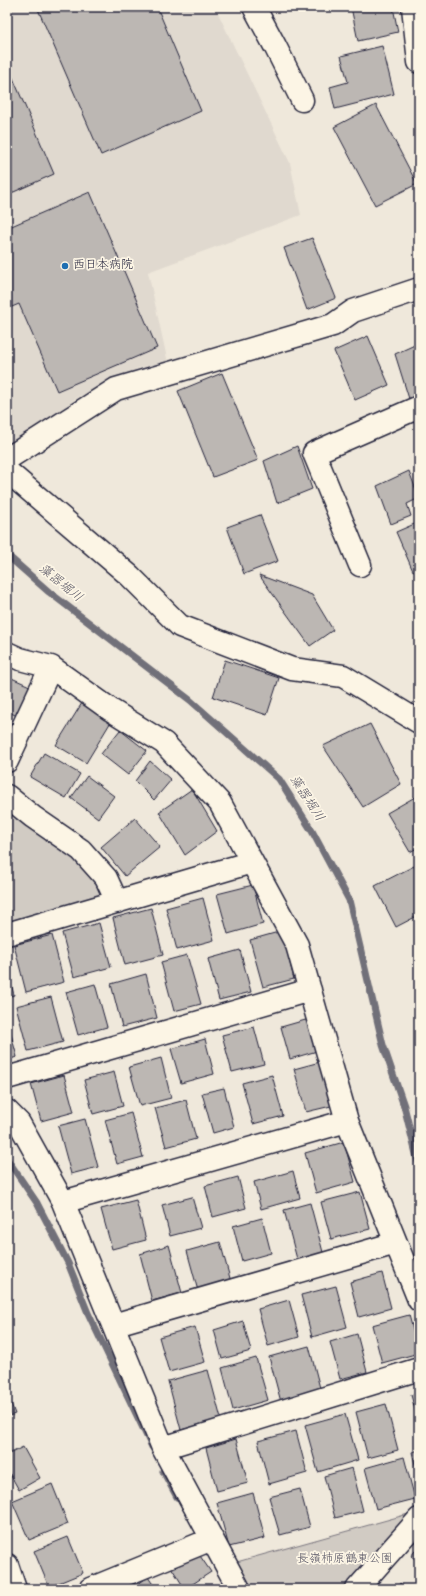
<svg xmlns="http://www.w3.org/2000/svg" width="426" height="1596" font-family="'Gochi Hand','Klee One',sans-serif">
	<rect width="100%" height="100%" fill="#efe8db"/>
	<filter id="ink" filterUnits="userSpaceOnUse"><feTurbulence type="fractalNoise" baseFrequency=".025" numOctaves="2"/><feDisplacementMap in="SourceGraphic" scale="8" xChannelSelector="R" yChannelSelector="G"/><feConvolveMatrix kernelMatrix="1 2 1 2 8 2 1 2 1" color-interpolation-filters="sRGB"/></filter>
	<g filter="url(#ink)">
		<path fill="#e0d9cf" d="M7 7H37L101 155 201 111 157 7H215L290 163 301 215 148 272 168 363 139 368 78 397 33 430 7 446V309L19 304 57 391 157 347 90 192 7 228Z"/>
		<path fill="#d1cbc3" stroke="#7a767f" d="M7 810 48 836 101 885 98 901 7 924Z
			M419 1511 357 1589H239L226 1565Z"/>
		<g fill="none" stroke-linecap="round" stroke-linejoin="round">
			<path stroke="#716f79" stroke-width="7" d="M7 555 49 592 190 700 279 779 312 831 349 900 383 1045 404 1106 419 1166
				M7 1159 37 1203 68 1263 88 1313 152 1447
				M163 1471 177 1497"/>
		</g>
		<path fill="#bcb7b3" stroke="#22223b" d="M37 7H157L201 111 101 155Z
			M351 7H393L398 32 358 41Z
			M382 46 394 94 335 109 330 87 348 82 341 56Z
			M7 64 54 174 7 195Z
			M376 105 417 184 375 205 334 127Z
			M90 192 157 348 57 391 19 304 7 309V228Z
			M312 238 336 298 307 310 284 248Z
			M368 336 389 385 355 400 334 351Z
			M419 343V398L410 402 395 354Z
			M222 373 258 460 213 477 178 391Z
			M297 446 312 489 277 503 264 461Z
			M409 471 419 498 407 504 411 516 391 524 377 486Z
			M260 515 278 561 244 574 227 527Z
			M419 522V568L413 571 396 532Z
			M259 575 312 595 333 630 310 646Z
			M225 660 279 678 267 715 213 697Z
			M7 676 32 687 19 717 7 711Z
			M82 703 112 720 86 763 56 745Z
			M7 724 10 726 7 733Z
			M370 724 401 784 363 807 323 746Z
			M120 730 147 751 128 775 101 754Z
			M44 753 80 774 66 798 30 777Z
			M150 761 171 780 154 800 135 781Z
			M87 776 114 796 98 818 71 798Z
			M192 789 217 831 185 855 159 812Z
			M415 797 419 805V847L410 852 387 813Z
			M135 818 160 847 125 876 101 847Z
			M414 866 419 876V915L396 927 375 886Z
			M253 885 263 924 228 934 217 894Z
			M203 898 214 940 177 950 166 908Z
			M151 908 163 955 125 965 113 918Z
			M99 923 111 967 74 977 62 933Z
			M282 931 294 979 263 987 250 940Z
			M52 935 64 982 26 992 14 945Z
			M240 950 251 992 219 1000 208 959Z
			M187 955 201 1004 174 1011 161 962Z
			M7 968 14 995 7 997Z
			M146 974 157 1018 122 1027 111 984Z
			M95 984 107 1027 78 1035 66 992Z
			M51 997 63 1042 28 1051 16 1006Z
			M7 1019 17 1057 7 1060Z
			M309 1019 317 1051 290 1059 281 1027Z
			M254 1027 264 1064 232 1072 222 1035Z
			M205 1039 214 1074 181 1083 171 1049Z
			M161 1058 171 1098 140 1106 129 1067Z
			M320 1062 331 1106 306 1112 294 1069Z
			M114 1072 123 1106 93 1114 84 1080Z
			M64 1075 74 1112 41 1121 31 1084Z
			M272 1075 283 1116 253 1124 242 1083Z
			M224 1088 234 1127 213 1133 202 1093Z
			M186 1100 196 1139 166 1147 155 1108Z
			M131 1113 143 1157 117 1164 105 1120Z
			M85 1119 98 1167 71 1174 58 1126Z
			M344 1142 355 1182 316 1193 305 1153Z
			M293 1171 300 1198 261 1209 254 1182Z
			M238 1177 246 1208 213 1217 205 1186Z
			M360 1192 370 1229 331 1239 321 1202Z
			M192 1197 201 1228 170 1236 162 1205Z
			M136 1200 146 1240 112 1249 101 1209Z
			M310 1203 324 1256 298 1263 284 1210Z
			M262 1218 271 1253 242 1261 233 1226Z
			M220 1242 231 1282 198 1291 187 1251Z
			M169 1245 182 1293 152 1301 140 1254Z
			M382 1273 391 1308 359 1317 350 1282Z
			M336 1286 347 1327 312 1337 301 1295Z
			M289 1300 299 1337 268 1346 258 1309Z
			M409 1315 419 1353 382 1363 372 1325Z
			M243 1321 251 1351 222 1359 214 1330Z
			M195 1327 205 1362 169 1372 159 1337Z
			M357 1334 367 1372 340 1379 330 1342Z
			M309 1346 321 1392 281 1402 269 1357Z
			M256 1358 268 1400 233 1410 222 1368Z
			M208 1370 221 1419 181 1430 168 1381Z
			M419 1392V1425L411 1395Z
			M7 1393 15 1414 7 1417Z
			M386 1404 398 1450 368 1458 356 1412Z
			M345 1414 358 1460 318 1472 305 1425Z
			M296 1431 307 1473 269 1484 258 1441Z
			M236 1439 248 1483 217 1491 206 1448Z
			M23 1447 40 1478 19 1490 7 1469V1455Z
			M419 1450V1477H418L412 1452Z
			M404 1457 415 1499 376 1509 365 1468Z
			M352 1468 363 1511 335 1518 324 1476Z
			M52 1484 68 1524 29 1540 12 1501Z
			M300 1489 310 1527 280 1535 269 1497Z
			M253 1493 265 1538 229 1547 217 1503Z
			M68 1537 83 1573 49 1587 34 1551Z
			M419 1546V1562L411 1556Z
			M196 1550 211 1572 185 1589 171 1567Z
			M148 1577 156 1589H131Z
			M400 1583 407 1589H396Z"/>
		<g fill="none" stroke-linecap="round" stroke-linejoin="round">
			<g stroke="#22223b" stroke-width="25">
				<path id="minor" d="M254 7 275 46 302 100
					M413 7 419 62
					M7 459 116 389 333 325 353 311 419 289
					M7 471 130 576 180 626 292 669 343 676 419 722
					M360 565 314 453 419 407
					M7 653 20 659 51 667 111 710 164 743 220 803 297 945 347 1121 419 1300
					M7 761 51 667
					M7 796 33 817 81 850 106 878 117 902
					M7 934 252 862
					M7 1078 310 990
					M7 1111 19 1123 63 1202 163 1448 239 1589
					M63 1202 347 1121
					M113 1325 396 1243
					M163 1448 419 1369
					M7 1565 15 1589
					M90 1589 212 1539
					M357 1589 419 1519"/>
			</g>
			<use href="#minor" stroke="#fcf5e5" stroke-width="22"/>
		</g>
	</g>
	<circle fill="#1f6fb2" stroke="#fcf5e5" stroke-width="1.5" cx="65" cy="266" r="4"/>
	<g text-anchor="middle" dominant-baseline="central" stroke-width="3.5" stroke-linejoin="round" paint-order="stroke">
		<g font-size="12" fill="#22223b" stroke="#fcf5e5" text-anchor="start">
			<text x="73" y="266">西日本病院</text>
		</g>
		<g font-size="12" fill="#575564" stroke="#fcf5e5">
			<text x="345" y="1560">長嶺柿原鶴東公園</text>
		</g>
		<g font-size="13" font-style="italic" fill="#575564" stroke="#fcf5e5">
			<text transform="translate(60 584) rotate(39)">藻器堀川</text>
			<text transform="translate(306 799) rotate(57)">藻器堀川</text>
		</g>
	</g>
	<rect width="426" height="1596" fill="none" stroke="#fcf5e5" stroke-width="24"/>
	<rect x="12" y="12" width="402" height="1572" fill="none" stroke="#22223b" stroke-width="1.5" filter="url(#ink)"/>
</svg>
